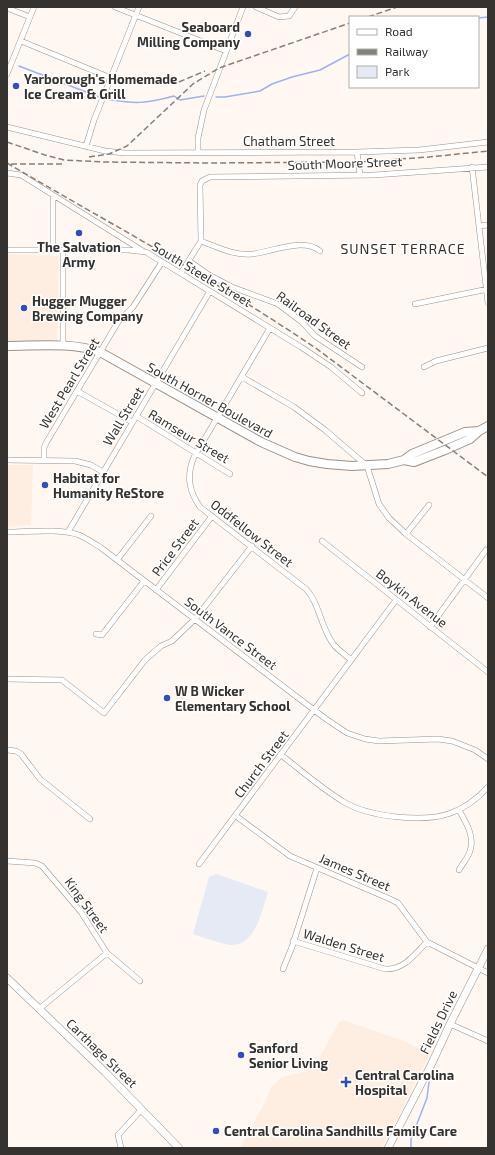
<svg xmlns="http://www.w3.org/2000/svg" width="495" height="1155" font-family="'Exo 2',sans-serif">
	<rect width="100%" height="100%" fill="#fff7f1"/>
	<path fill="#fdeee1" d="M7 254 59 256 57 341 7 342Z
		M7 465H33L31 525 7 526Z
		M343 1020 404 1041 430 1054 382 1148H240L266 1100 271 1087 282 1077 307 1071 315 1066 339 1022Z"/>
	<path fill="#e5eaf5" d="M216 874 268 892C262 910 256 945 232 945 225 945 202 937 193 934L209 877Z"/>
	<g fill="none" stroke-linecap="round" stroke-linejoin="round">
		<path stroke="#9fb2ed" stroke-width="1.5" d="M478 18 488 17
			M19 66 99 97
			M216 97H225L260 91 272 84 292 77 320 70 350 54
			M106 99C135 104 145 104 174 96L180 100 204 96
			M411 1148V1139L427 1098 429 1082"/>
		<g stroke="#9a928b" stroke-width="6">
			<path id="street" d="M115 7 226 51
				M256 7 279 17 289 16 295 7
				M7 8 30 17
				M21 41 111 78
				M7 74 34 7
				M7 127 105 151 125 153 357 152 419 150 488 142
				M86 146 94 120 139 7
				M198 152V138L204 110 243 7
				M357 152 360 175
				M472 167 488 303
				M7 173 21 175 143 251
				M479 226 488 225
				M201 241C217 247 234 256 252 254 272 252 302 237 320 251
				M7 250H129L146 252 301 347 331 367 362 393
				M53 250V195
				M189 261 209 275 232 287 278 304 302 322 315 336 362 367
				M181 273 201 241 200 185 202 181 210 177 374 175 488 167
				M415 304 488 289
				M270 328 194 457C186 476 189 491 200 507L306 589C320 604 321 629 334 645 339 651 346 655 351 660
				M63 346V250
				M424 367 436 361 488 348
				M242 377 294 407 325 430 367 466 379 504 389 518 406 534 488 598
				M77 391 132 422
				M136 416 230 474
				M7 460 75 461 91 465 103 472
				M44 460V448L46 443 118 322 133 307 162 262
				M7 532C27 532 60 528 79 535 86 538 93 543 100 547L326 719 347 733 365 739 379 741 438 739 452 741 475 750 488 759
				M68 532 210 291
				M406 534 429 505
				M322 541 488 672
				M117 560 151 516
				M156 590 212 516
				M430 627 486 550
				M96 634 102 635 144 581
				M7 679 62 680 104 713 145 660 161 646 172 641 195 619 252 546
				M7 750 16 751 21 754 40 779 90 819
				M281 755C302 771 322 789 344 802 369 817 424 823 451 813 465 808 479 797 488 787
				M236 816 290 856 390 899 398 903 427 942 488 973
				M7 861 35 863 42 866 81 912 107 953 140 981
				M199 864 396 600
				M459 870C462 864 468 858 470 851 475 837 466 822 459 810
				M293 941 385 969C404 970 414 955 427 942
				M283 969 292 947 317 868
				M39 1009 107 953
				M450 1024 488 1041
				M121 1148 118 1135 142 1109"/>
		</g>
		<g stroke="#9a928b" stroke-width="8">
			<path id="secondary" d="M7 978 105 1072 179 1148
				M388 1148 432 1063 450 1024 488 949"/>
		</g>
		<g stroke="#9a928b" stroke-width="10">
			<path id="primary" d="M7 346C37 346 71 342 100 352L261 442 295 457 309 461 327 464 352 466 388 464 404 460 412 454 465 432 479 431
				M404 460 414 462 445 450 470 439 479 431 488 426"/>
		</g>
		<use href="#street" stroke="#fff" stroke-width="5"/>
		<use href="#secondary" stroke="#fff" stroke-width="7"/>
		<use href="#primary" stroke="#fff" stroke-width="8"/>
		<path stroke="#85807c" stroke-width="1.5" stroke-dasharray="6 3" stroke-linecap="butt" d="M368 17 397 7
			M179 82 205 71
			M7 142 45 155 64 160 104 162 208 163 358 162 429 157 488 151
			M89 157 109 154 127 146 193 84 219 68 350 23
			M7 163C111 224 217 281 317 349L488 477
			M11 164H65"/>
	</g>
	<g fill="#384cbf" stroke="#fff" stroke-width="1.5">
		<circle cx="248" cy="34" r="4"/>
		<circle cx="16" cy="86" r="4"/>
		<circle cx="79" cy="233" r="4"/>
		<circle cx="24" cy="308" r="4"/>
		<circle cx="45" cy="485" r="4"/>
		<circle cx="167" cy="698" r="4"/>
		<circle cx="241" cy="1055" r="4"/>
		<path d="M344 1076h4v4h4v4h-4v4h-4v-4h-4v-4h4z"/>
		<circle cx="216" cy="1131" r="4"/>
	</g>
	<g text-anchor="middle" dominant-baseline="central" stroke-width="3" stroke-linejoin="round" paint-order="stroke">
		<g font-size="13" font-weight="bold" fill="#35322f" stroke="#fff" text-anchor="start">
			<text x="240" y="27" text-anchor="end">Seaboard<tspan x="240" dy="15">Milling Company</tspan></text>
			<text x="24" y="79">Yarborough's Homemade<tspan x="24" dy="15">Ice Cream &amp; Grill</tspan></text>
			<text x="79" y="247" text-anchor="middle">The Salvation<tspan x="79" dy="15">Army</tspan></text>
			<text x="32" y="301">Hugger Mugger<tspan x="32" dy="15">Brewing Company</tspan></text>
			<text x="53" y="478">Habitat for<tspan x="53" dy="15">Humanity ReStore</tspan></text>
			<text x="175" y="691">W B Wicker<tspan x="175" dy="15">Elementary School</tspan></text>
			<text x="249" y="1048">Sanford<tspan x="249" dy="15">Senior Living</tspan></text>
			<text x="355" y="1075">Central Carolina<tspan x="355" dy="15">Hospital</tspan></text>
			<text x="224" y="1131">Central Carolina Sandhills Family Care</text>
		</g>
		<g font-size="13" fill="#35322f" stroke="#fff">
			<text x="289" y="141">Chatham Street</text>
			<text transform="translate(345 163) rotate(-2)">South Moore Street</text>
			<text transform="translate(202 274) rotate(31)">South Steele Street</text>
			<text transform="translate(314 320) rotate(36)">Railroad Street</text>
			<text transform="translate(69 383) rotate(-59)">West Pearl Street</text>
			<text transform="translate(210 400) rotate(29)">South Horner Boulevard</text>
			<text transform="translate(123 416) rotate(-59)">Wall Street</text>
			<text transform="translate(189 436) rotate(31)">Ramseur Street</text>
			<text transform="translate(252 533) rotate(38)">Oddfellow Street</text>
			<text transform="translate(175 547) rotate(-53)">Price Street</text>
			<text transform="translate(412 598) rotate(38)">Boykin Avenue</text>
			<text transform="translate(231 633) rotate(37)">South Vance Street</text>
			<text transform="translate(261 764) rotate(-53)">Church Street</text>
			<text transform="translate(355 872) rotate(23)">James Street</text>
			<text transform="translate(87 905) rotate(54)">King Street</text>
			<text transform="translate(344 945) rotate(17)">Walden Street</text>
			<text transform="translate(438 1022) rotate(-64)">Fields Drive</text>
			<text transform="translate(102 1053) rotate(44)">Carthage Street</text>
		</g>
		<g font-size="14" letter-spacing="1" fill="#35322f" stroke="#fff">
			<text x="403" y="248">SUNSET TERRACE</text>
		</g>
	</g>
	<rect width="495" height="1155" fill="none" stroke="#35322f" stroke-width="16"/>
	<rect x="349" y="16" width="130" height="72" fill="#ffffff" stroke="#aeadac"/>
	<rect x="357" y="29" width="20" height="6" fill="#ffffff" stroke="#aeadac"/>
	<text x="385" y="36" font-size="12" fill="#35322f">Road</text>
	<rect x="357" y="49" width="20" height="6" fill="#85807c" stroke="#aeadac"/>
	<text x="385" y="56" font-size="12" fill="#35322f">Railway</text>
	<rect x="357" y="66" width="20" height="12" fill="#e5eaf5" stroke="#aeadac"/>
	<text x="385" y="76" font-size="12" fill="#35322f">Park</text>
</svg>
